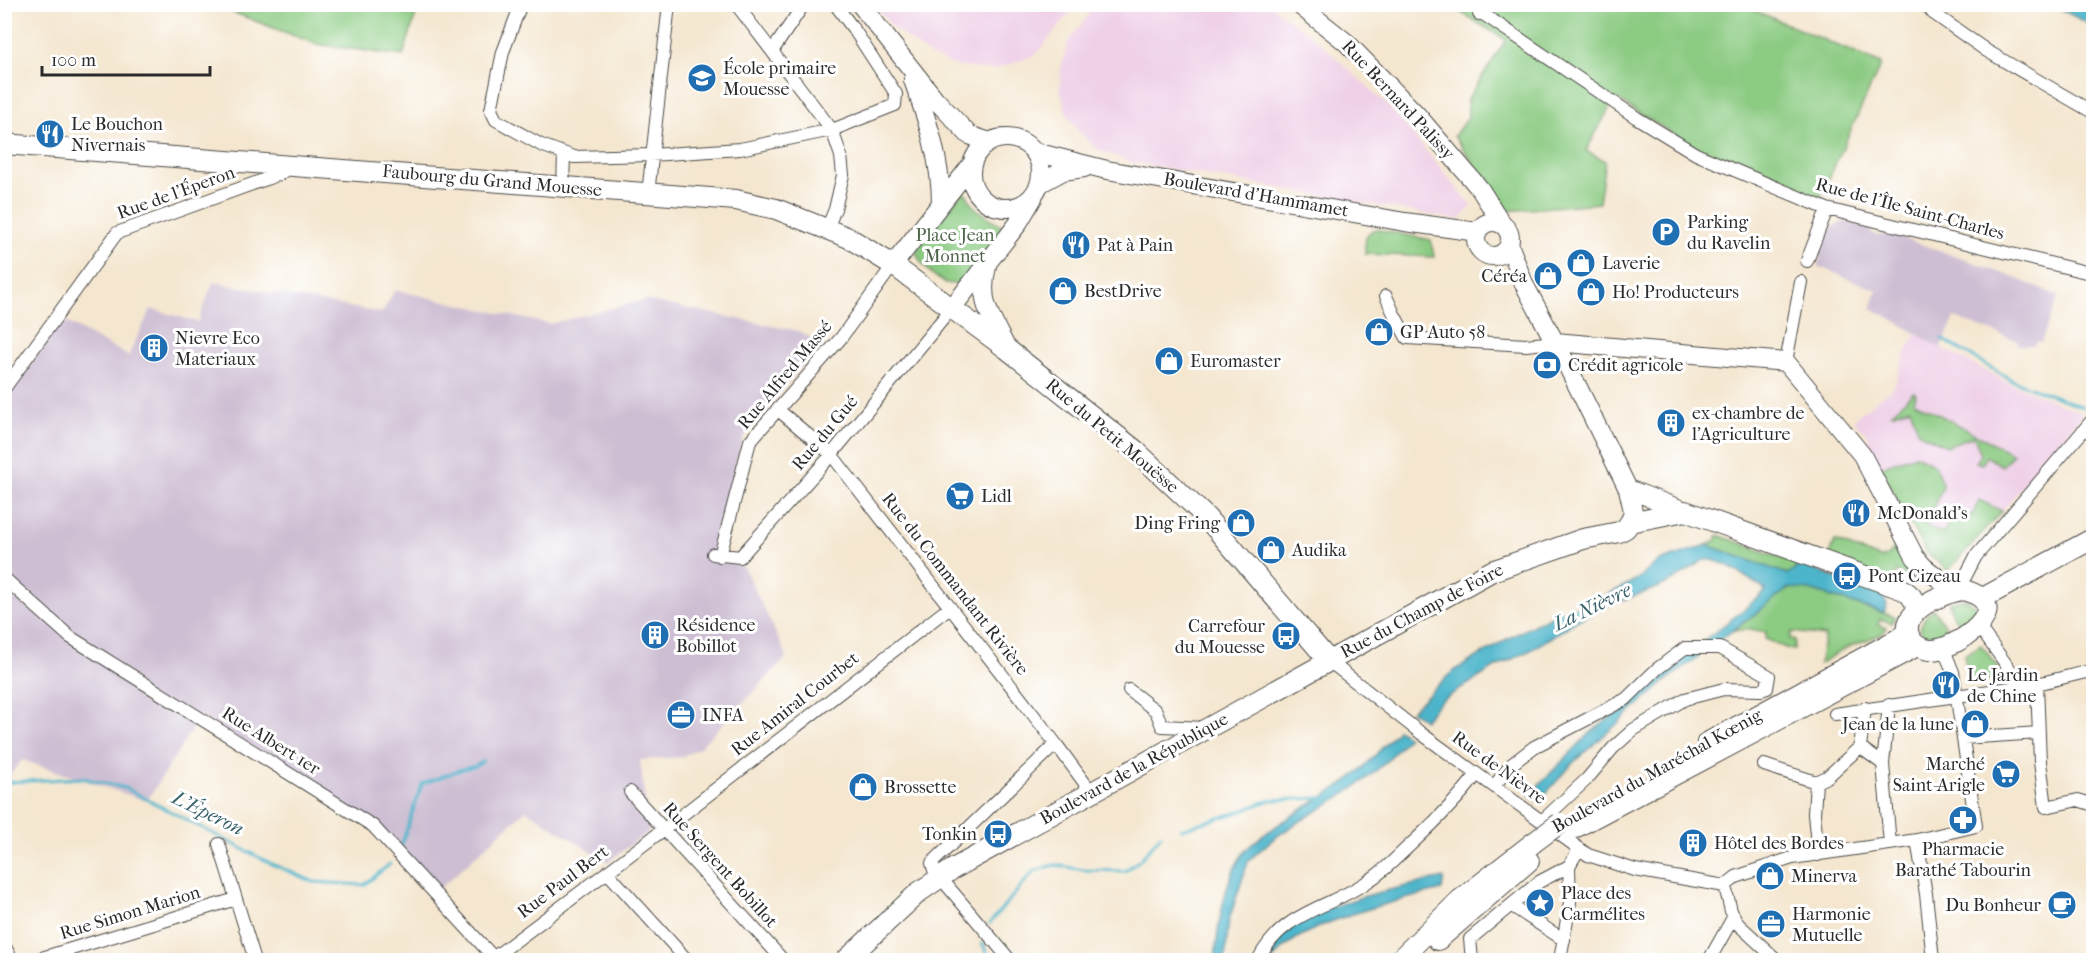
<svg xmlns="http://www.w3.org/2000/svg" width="2098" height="965" font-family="'IM FELL French Canon',serif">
	<rect width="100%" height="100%" fill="#fff"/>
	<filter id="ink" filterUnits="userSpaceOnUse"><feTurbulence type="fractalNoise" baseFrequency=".0167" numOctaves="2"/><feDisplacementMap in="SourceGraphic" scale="12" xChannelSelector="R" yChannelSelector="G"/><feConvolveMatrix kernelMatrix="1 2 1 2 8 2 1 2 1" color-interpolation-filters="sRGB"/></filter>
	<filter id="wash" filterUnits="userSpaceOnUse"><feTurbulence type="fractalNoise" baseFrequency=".008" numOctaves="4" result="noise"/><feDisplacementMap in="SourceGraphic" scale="24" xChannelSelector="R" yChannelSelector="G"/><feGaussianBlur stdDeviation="1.35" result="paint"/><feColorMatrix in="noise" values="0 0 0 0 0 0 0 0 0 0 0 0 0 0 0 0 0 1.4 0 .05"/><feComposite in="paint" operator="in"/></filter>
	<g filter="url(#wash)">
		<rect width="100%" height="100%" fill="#f4e6cf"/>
		<path fill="#efd0e7" d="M874 5H1076L1036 55 994 70 959 67 931 56 893 28Z
			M1096 5H1270L1319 42 1391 109 1472 206 1460 220 1131 162 1098 150 1079 132 1068 116 1060 90 1061 65 1069 40Z
			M1916 334 2009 383 2083 413 2002 511 1948 571 1925 551 1880 467 1867 439 1869 437 1853 420 1894 386 1906 352Z"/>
		<path fill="#cdbed3" d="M1845 221 1870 228 1871 233 1876 235 1881 236 1886 233 1956 256 2015 278 2059 296 2041 342 2036 341 2034 345H2017L2018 341 1955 318 1940 348 1889 317 1871 309 1877 290 1817 266 1830 228Z
			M213 282 382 313 395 290 549 324 645 300 799 331 820 344 743 438 714 548 744 567 787 657 699 748 682 757 640 760 649 831 608 862 526 810 438 890 388 834 200 716 147 801 22 760 5 781V400L61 319 128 356 151 309 198 322Z"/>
		<path fill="#8bcb82" stroke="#5b7b56" stroke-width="1.5" d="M213 5 419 4V5L403 56 316 44Z
			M1449 5H1742L1881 64 1819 200 1694 147 1615 98 1586 151 1605 161 1599 203 1507 211 1454 136 1468 117 1467 100 1506 40Z
			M962 192 967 195 974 207 1004 228 961 282C956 284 951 284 946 283 936 279 917 262 916 251Z
			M1375 229 1431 240 1434 257 1365 254C1365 242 1364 234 1375 229Z
			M1913 392 1916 393 1913 401 2013 454 2002 466 1986 456 1982 464 1976 462 1981 455 1974 436 1946 446 1919 433 1910 408 1891 414Z
			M1916 455 1935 465 1943 487 1925 525 1943 534 1952 513 1961 510 1972 516 1979 500 2002 511 1948 571 1925 551 1880 467Z
			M1899 534 1927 581H1918L1897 572 1891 582 1828 560 1835 541 1880 558C1893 558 1895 544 1899 534Z
			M1718 535 1798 564 1794 571 1787 574 1707 545 1716 541Z
			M1795 587 1810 590 1895 617 1892 623 1880 619 1878 624 1887 628 1882 634 1848 647 1819 664 1825 636 1792 632 1790 639 1795 640 1794 650C1782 649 1776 642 1765 639L1766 632 1750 629 1734 631 1782 592Z
			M1964 599 1975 605C1977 617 1970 621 1963 629L1951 612 1949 602Z
			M1933 609 1946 626V636L1933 640 1924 637 1920 628 1925 617Z
			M1981 645 2007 678 1970 682 1964 655Z"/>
		<path fill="#4db5cb" stroke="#3c707b" stroke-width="1.5" d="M2052 5H2093V26Z
			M1707 545 1787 574 1794 571 1798 564 1882 595 1887 605 1884 613 1810 590 1789 588 1667 680 1575 761 1538 802 1529 795 1590 733 1623 707 1652 680 1741 612 1766 590 1727 565 1712 560H1704L1674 580 1657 588 1609 605 1578 620 1529 651 1494 668 1441 701 1424 720 1411 711 1452 672 1507 639 1557 613 1592 602 1617 590 1642 576 1657 562Z
			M1398 730 1408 737C1392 757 1374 774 1354 788 1319 812 1277 830 1248 862L1229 920 1225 960H1215C1217 929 1224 881 1242 855 1247 847 1257 840 1265 834 1289 816 1314 803 1338 787 1362 772 1379 751 1398 730Z
			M1444 878 1442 890C1400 900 1295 923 1273 960H1263C1269 952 1275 942 1283 935 1319 902 1397 888 1444 878Z"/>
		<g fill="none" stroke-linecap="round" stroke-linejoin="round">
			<path stroke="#4db5cb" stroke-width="3" d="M1942 339 2012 380 2083 407
				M4 787 9 782 83 778 125 788 272 864 314 882 364 885 390 864
				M1181 829 1239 812 1270 800 1321 798
				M401 846 422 784 462 769 476 766 483 761
				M990 923 1034 871 1055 865 1084 870 1125 871 1141 859 1161 835
				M982 943 991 960"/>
		</g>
	</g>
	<g filter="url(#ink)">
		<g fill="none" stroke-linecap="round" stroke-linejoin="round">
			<g stroke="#494744" stroke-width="14">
				<path id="street" d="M521 4 503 52 491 110 496 120 541 145 574 157 651 155 740 149 832 130 895 105 896 94 855 31 835 4
					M736 4 832 130 841 156 843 175 835 209 827 229
					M1926 4 1933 13 1987 51 2094 113
					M1479 14H1483L1637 118 1696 154 1827 209 2094 274
					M773 50 804 4
					M563 187 564 154
					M648 194 669 4
					M1807 261 1827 209
					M1386 296 1394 314 1407 338 1526 345 1555 342
					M1786 362 1801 282
					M4 389 117 233 280 174 284 171V165
					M777 409 831 454 1056 744 1092 793
					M713 554 740 557 826 461 952 308
					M720 556 750 441 841 338 893 265
					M4 578 70 637 373 826 496 960
					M1963 590 1964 579 1976 556 2094 418
					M1979 627 2022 686
					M1329 661 1422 734 1588 855 1635 870 1725 886
					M2037 684 2040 762 2046 807 2078 800 2094 805
					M1129 690 1156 711 1162 726 1205 728
					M1865 708 1860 747 1883 764 1889 705
					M1835 714 2037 684 2094 670
					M1963 738 2039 733
					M1883 764 1890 844
					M1764 765 1816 782
					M1816 782 1814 814 1818 855
					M1816 782 1827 777 1860 747
					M1494 786 1512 764 1534 747 1626 699 1657 669 1685 648H1720L1769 676 1767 688 1761 690 1724 689 1685 699 1633 730 1613 748 1587 779 1542 821
					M630 792 783 960
					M1917 840 1926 894 1933 960
					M219 844 255 960
					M607 872 687 960
					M1725 886 1736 877 1792 858 1917 840 1976 826 1953 672 1947 657 1941 649
					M1725 886 1731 911 1738 924 1777 960
					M1512 906 1564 940
					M4 945 12 960
					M35 960 236 899
					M484 960 493 958 663 830 950 607
					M1010 960 934 870 932 863 1056 744
					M1258 960C1284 910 1327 910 1370 880 1384 871 1396 858 1408 847 1433 824 1457 801 1477 774
					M1472 960 1470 939 1539 882 1569 866 1579 849
					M1560 960 1570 902 1569 866
					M1709 960 1734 916"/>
			</g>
			<g stroke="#494744" stroke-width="20">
				<path id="secondary" d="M860 4 935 99 969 135 990 142
					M1298 4 1347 43 1417 115 1480 189 1502 224
					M913 80C927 119 941 160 941 203
					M971 173a35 35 0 1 1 70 0a35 35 0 1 1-70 0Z
					M1035 152 1107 170 1405 222 1478 232
					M1041 183 1063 171 1084 168
					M1476 239a17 17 0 1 1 34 0a17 17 0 1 1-34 0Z
					M1509 244 1524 284 1568 367 1628 489 1633 511 1630 522
					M893 265 972 164
					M987 266C978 303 991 317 1007 349
					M952 308 1017 225 1033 198
					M1555 342 1786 362 1862 455 1915 557 1924 567 1955 591
					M1628 489 1685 511"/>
			</g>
			<g stroke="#494744" stroke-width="22">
				<path id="primary" d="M4 144 736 200 776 209 849 238 893 265 1007 349 1135 450 1206 517 1329 661
					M1963 590C2022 605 1955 651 1930 650 1922 649 1915 646 1911 639 1894 613 1944 592 1963 590Z
					M1983 598 2094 538
					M1707 743 1907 634
					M1567 832 1917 646
					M1438 940 1529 861
					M846 960 919 892 953 869 1492 571 1583 539 1619 532 1626 528 1630 522 1685 511 1904 590 1911 596 1919 609
					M1399 960 1460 900 1533 843"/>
			</g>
			<use href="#street" stroke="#fff" stroke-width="12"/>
			<use href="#secondary" stroke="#fff" stroke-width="18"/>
			<use href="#primary" stroke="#fff" stroke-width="20"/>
			<g stroke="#494744" stroke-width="22" stroke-linecap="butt">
				<path id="primary-bridge" d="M1533 843 1560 823"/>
			</g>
			<use href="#primary-bridge" stroke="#fff" stroke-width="20"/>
		</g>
	</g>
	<defs>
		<g id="school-disc" transform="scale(1.5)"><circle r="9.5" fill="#1f6fb2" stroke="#fff"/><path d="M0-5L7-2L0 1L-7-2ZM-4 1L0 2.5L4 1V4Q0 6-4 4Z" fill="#fff"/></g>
		<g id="restaurant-disc" transform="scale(1.5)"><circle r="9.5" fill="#1f6fb2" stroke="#fff"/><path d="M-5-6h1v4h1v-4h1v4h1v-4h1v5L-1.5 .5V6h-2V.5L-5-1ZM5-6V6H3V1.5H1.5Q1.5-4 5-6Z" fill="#fff"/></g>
		<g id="parking-disc" transform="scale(1.5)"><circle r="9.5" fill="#1f6fb2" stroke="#fff"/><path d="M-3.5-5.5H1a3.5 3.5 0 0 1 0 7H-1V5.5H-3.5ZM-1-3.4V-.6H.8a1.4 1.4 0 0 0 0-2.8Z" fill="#fff"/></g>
		<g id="shop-disc" transform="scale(1.5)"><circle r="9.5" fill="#1f6fb2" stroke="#fff"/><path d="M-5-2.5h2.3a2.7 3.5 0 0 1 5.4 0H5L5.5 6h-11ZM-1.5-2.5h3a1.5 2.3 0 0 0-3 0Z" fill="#fff"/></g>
		<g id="building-disc" transform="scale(1.5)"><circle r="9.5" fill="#1f6fb2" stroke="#fff"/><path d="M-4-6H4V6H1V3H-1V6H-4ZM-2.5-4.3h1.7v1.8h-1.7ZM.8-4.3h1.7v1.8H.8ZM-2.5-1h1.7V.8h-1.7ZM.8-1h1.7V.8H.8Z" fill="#fff"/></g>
		<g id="bank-disc" transform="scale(1.5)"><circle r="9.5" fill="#1f6fb2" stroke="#fff"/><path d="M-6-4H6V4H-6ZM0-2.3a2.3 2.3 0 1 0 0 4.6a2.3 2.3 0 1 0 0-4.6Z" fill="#fff"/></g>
		<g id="supermarket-disc" transform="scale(1.5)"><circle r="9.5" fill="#1f6fb2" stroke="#fff"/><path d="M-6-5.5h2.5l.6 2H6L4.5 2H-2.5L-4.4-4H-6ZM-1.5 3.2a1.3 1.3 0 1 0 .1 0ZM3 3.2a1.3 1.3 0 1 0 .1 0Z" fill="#fff"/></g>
		<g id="bus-disc" transform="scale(1.5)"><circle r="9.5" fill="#1f6fb2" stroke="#fff"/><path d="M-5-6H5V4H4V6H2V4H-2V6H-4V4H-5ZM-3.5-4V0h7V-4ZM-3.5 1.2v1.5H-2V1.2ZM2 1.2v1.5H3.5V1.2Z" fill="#fff"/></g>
		<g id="office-disc" transform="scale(1.5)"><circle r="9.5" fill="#1f6fb2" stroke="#fff"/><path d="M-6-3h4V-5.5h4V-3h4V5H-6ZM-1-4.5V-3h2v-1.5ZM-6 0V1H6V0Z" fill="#fff"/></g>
		<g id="pharmacy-disc" transform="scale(1.5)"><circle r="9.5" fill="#1f6fb2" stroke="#fff"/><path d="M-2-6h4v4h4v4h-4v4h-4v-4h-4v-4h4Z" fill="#fff"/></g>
		<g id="sight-disc" transform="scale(1.5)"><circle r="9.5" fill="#1f6fb2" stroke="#fff"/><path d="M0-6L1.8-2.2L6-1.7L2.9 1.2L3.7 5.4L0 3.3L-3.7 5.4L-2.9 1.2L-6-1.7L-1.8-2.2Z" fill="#fff"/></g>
		<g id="cafe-disc" transform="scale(1.5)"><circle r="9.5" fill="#1f6fb2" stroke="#fff"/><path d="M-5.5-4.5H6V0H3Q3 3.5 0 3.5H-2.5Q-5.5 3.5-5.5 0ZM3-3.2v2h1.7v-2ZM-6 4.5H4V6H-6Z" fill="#fff"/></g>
	</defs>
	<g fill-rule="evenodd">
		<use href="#school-disc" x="702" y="78"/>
		<use href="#restaurant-disc" x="50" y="134"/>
		<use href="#parking-disc" x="1666" y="232"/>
		<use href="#restaurant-disc" x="1076" y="245"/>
		<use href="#shop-disc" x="1581" y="263"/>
		<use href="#shop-disc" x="1548" y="276"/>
		<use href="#shop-disc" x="1063" y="291"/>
		<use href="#shop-disc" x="1591" y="292"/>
		<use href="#shop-disc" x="1379" y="332"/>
		<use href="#building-disc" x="154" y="348"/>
		<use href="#shop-disc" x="1169" y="361"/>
		<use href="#bank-disc" x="1547" y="365"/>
		<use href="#building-disc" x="1671" y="423"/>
		<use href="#supermarket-disc" x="960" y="496"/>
		<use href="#restaurant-disc" x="1856" y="513"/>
		<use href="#shop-disc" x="1241" y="523"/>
		<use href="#shop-disc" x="1271" y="550"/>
		<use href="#bus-disc" x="1847" y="576"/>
		<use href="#building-disc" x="655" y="635"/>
		<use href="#bus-disc" x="1286" y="636"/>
		<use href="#restaurant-disc" x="1946" y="685"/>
		<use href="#office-disc" x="681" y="715"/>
		<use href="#shop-disc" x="1975" y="724"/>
		<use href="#supermarket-disc" x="2006" y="774"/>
		<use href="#shop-disc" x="863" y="787"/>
		<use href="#pharmacy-disc" x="1963" y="820"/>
		<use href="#bus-disc" x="998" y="834"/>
		<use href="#building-disc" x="1693" y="843"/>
		<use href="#shop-disc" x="1770" y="876"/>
		<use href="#sight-disc" x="1540" y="903"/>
		<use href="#cafe-disc" x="2062" y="905"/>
		<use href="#office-disc" x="1771" y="924"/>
	</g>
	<g text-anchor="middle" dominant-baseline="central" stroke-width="6" stroke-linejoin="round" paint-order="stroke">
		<g font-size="18" fill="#2b2b2b" stroke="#fff" text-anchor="start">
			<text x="723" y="68">École primaire<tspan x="723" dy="21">Mouesse</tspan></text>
			<text x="71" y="124">Le Bouchon<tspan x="71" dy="21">Nivernais</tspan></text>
			<text x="1687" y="222">Parking<tspan x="1687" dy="21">du Ravelin</tspan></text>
			<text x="1097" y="245">Pat à Pain</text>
			<text x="1602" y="263">Laverie</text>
			<text x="1527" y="276" text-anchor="end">Céréa</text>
			<text x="1084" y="291">BestDrive</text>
			<text x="1612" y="292">Ho! Producteurs</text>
			<text x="1400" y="332">GP Auto 58</text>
			<text x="175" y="338">Nievre Eco<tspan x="175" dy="21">Materiaux</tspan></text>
			<text x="1190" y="361">Euromaster</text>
			<text x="1568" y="365">Crédit agricole</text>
			<text x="1692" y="413">ex-chambre de<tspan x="1692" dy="21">l'Agriculture</tspan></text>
			<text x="981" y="496">Lidl</text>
			<text x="1877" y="513">McDonald's</text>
			<text x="1220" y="523" text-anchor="end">Ding Fring</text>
			<text x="1292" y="550">Audika</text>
			<text x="1868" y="576">Pont Cizeau</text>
			<text x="676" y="625">Résidence<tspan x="676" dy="21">Bobillot</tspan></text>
			<text x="1265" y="626" text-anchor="end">Carrefour<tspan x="1265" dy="21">du Mouesse</tspan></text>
			<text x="1967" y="675">Le Jardin<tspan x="1967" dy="21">de Chine</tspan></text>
			<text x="702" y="715">INFA</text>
			<text x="1954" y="724" text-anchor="end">Jean de la lune</text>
			<text x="1985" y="764" text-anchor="end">Marché<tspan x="1985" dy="21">Saint-Arigle</tspan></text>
			<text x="884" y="787">Brossette</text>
			<text x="977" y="834" text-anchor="end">Tonkin</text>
			<text x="1714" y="843">Hôtel des Bordes</text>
			<text x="1963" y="849" text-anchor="middle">Pharmacie<tspan x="1963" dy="21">Barathé Tabourin</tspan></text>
			<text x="1791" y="876">Minerva</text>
			<text x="1561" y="893">Place des<tspan x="1561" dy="21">Carmélites</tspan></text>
			<text x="2041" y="905" text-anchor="end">Du Bonheur</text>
			<text x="1792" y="914">Harmonie<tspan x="1792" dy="21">Mutuelle</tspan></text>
		</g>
		<g font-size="18" fill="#2b2b2b" stroke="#fff">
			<text transform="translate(1398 100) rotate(47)">Rue Bernard Palissy</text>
			<text transform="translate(492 181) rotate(5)">Faubourg du Grand Mouesse</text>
			<text transform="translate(176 193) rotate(-20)">Rue de l'Éperon</text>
			<text transform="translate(1256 195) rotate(10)">Boulevard d'Hammamet</text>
			<text transform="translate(1910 209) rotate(15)">Rue de l'Île Saint-Charles</text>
			<text transform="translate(785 375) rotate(-50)">Rue Alfred Massé</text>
			<text transform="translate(825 433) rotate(-50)">Rue du Gué</text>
			<text transform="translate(1112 436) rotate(40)">Rue du Petit Mouësse</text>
			<text transform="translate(955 584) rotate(52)">Rue du Commandant Rivière</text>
			<text transform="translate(1422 611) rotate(-28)">Rue du Champ de Foire</text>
			<text transform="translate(795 704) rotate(-38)">Rue Amiral Courbet</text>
			<text transform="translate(271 741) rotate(32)">Rue Albert 1er</text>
			<text transform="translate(1499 768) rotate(36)">Rue de Nièvre</text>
			<text transform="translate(1134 769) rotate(-29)">Boulevard de la République</text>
			<text transform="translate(1657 771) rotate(-29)">Boulevard du Maréchal Kœnig</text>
			<text transform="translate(720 865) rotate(48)">Rue Sergent Bobillot</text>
			<text transform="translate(563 882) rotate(-37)">Rue Paul Bert</text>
			<text transform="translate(130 913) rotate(-17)">Rue Simon Marion</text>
		</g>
		<g font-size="18" fill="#4d6349" stroke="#fff">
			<text x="955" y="235">Place Jean<tspan x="955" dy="21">Monnet</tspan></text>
		</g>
		<g font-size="20" font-style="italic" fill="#39626b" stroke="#fff">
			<text transform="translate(1592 607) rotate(-26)">La Nièvre</text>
			<text transform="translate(208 813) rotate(26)">L'Éperon</text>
		</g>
	</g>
	<rect width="2098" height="965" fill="none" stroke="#fff" stroke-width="24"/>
	<path d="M42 66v9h168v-9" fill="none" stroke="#2b2b2b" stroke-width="3"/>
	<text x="51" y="66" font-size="18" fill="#2b2b2b" stroke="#ffffff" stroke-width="4.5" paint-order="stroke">100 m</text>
</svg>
